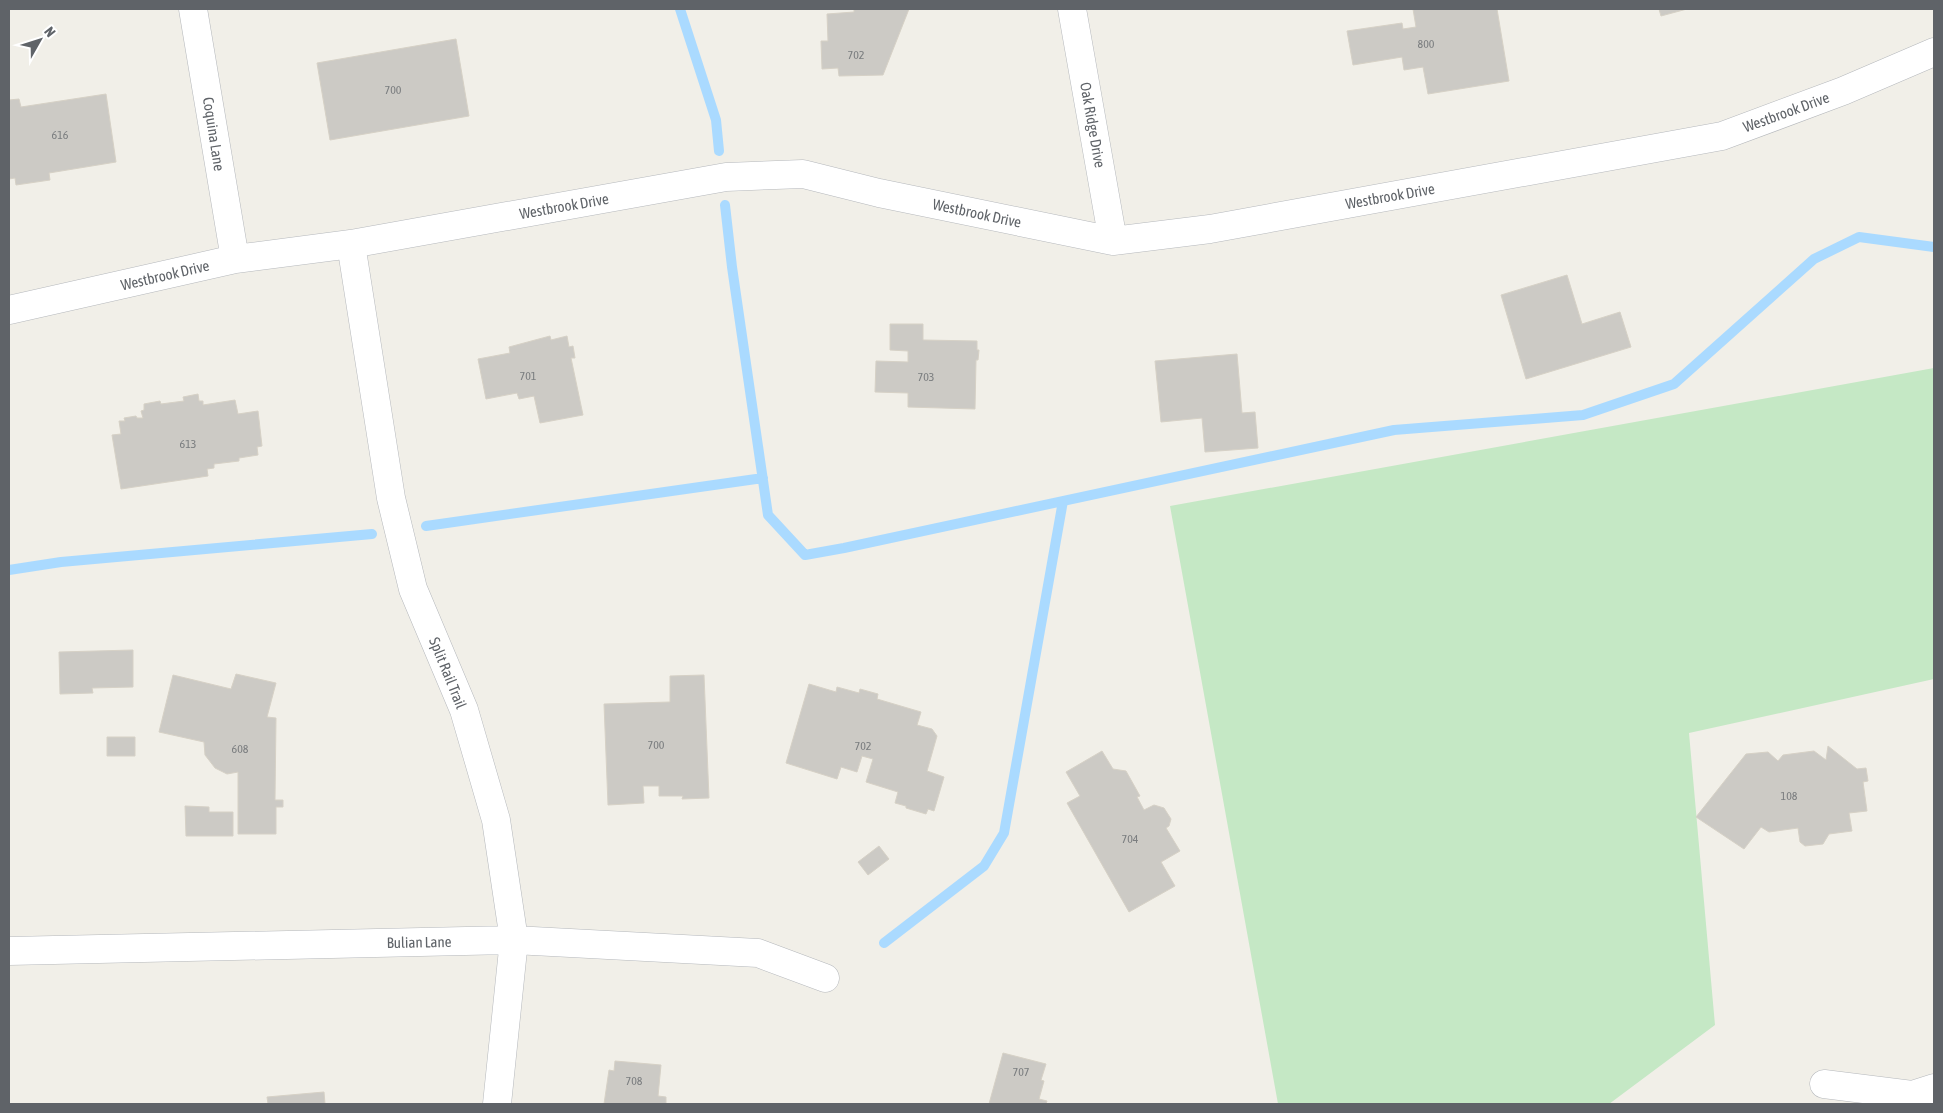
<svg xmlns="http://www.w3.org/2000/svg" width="1943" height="1113" font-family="'Asap Condensed',sans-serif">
	<rect width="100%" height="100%" fill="#f1efe8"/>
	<path fill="#c5e8c5" d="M1934 368V679L1689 733 1715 1025 1609 1104H1278L1170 506Z"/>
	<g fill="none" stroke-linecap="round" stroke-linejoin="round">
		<path stroke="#aadaff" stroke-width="10" d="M680 9 716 120 719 151
			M725 205 732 267 768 515 805 555 844 548 1394 430 1583 415 1674 384 1814 259 1859 237 1934 247
			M426 526 763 478
			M9 570 61 562 372 534
			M884 943 984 866 1004 833 1063 501"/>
	</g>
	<path fill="#cccac5" stroke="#d6d1c6" d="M854 9H909L883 75 839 76 838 68 822 69 821 41H828L827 14 854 12Z
		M1413 9H1497L1509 81 1428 94 1423 67 1404 70 1402 57 1353 65 1347 31 1402 23 1403 29 1416 27Z
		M1659 9H1687L1661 16Z
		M456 39 469 116 330 140 317 63Z
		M106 94 116 162 49 173 50 180 16 185 15 178 9 179V100L19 99 21 107Z
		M1567 275 1582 324 1620 312 1631 347 1526 379 1501 295Z
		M890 324H923V340L977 341V350H979L978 360H976L975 409 908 407V393L875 392 876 361 908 362V351L890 350Z
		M550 336 551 340 567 336 569 347 573 346 575 358H571L583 415 540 423 534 396 519 399 517 393 486 399 478 359 510 353 509 347Z
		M1237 354 1242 413 1255 412 1258 448 1205 452 1202 418 1161 422 1155 361Z
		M198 394 199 401H203V405L235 400 238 414 258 411 262 446 257 447 258 455 239 458V461L214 464V468L207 469 208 476 121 489 112 435 121 434 119 421H125L124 418 136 416 137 418H143L141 411 144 410V404L160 401 161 404 184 401 183 397Z
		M133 650V687L92 688 93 693 60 694 59 652Z
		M236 674 276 683 267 717 276 718 275 800H283V807H276V834H238V772L227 774 215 768 205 755 204 742 159 732 173 675 231 689Z
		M704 675 709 798 682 799 683 796H659V786H643L644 803 608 805 604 704 670 702V676Z
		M809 684 836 692 837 687 859 693 860 689 878 694 877 699 921 712 917 725 932 729 937 736 927 771 944 777 934 811 928 809 926 814 906 808V806L895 803 898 792 866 782 873 759 862 756 857 772 841 767 837 779 786 763Z
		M107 737H135V756H107Z
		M1828 746 1857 769 1866 768 1868 781 1863 782 1867 811 1849 813 1852 831 1829 834 1823 844 1805 846 1800 842 1798 828 1769 832 1761 827 1744 849 1696 817 1746 754 1768 752 1778 761 1783 755 1814 751 1826 760Z
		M1102 751 1113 769 1126 771 1140 796 1137 797 1144 810 1154 805 1164 808 1171 819 1169 826 1166 828 1180 851 1161 862 1175 886 1129 912 1067 803 1080 796 1066 772Z
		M185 806 209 807V812H233V836H186Z
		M879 846 889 859 868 875 858 862Z
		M1003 1053 1046 1064 1041 1080 1044 1081 1039 1099 1047 1101 1046 1104H989Z
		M615 1061 661 1065 658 1096 666 1097V1104H604L609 1070 614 1071Z
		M324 1092 325 1104H268L267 1097Z"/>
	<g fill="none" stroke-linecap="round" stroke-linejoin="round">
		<g stroke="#b5b8bc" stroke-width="29">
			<path id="street" d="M193 9 235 259
				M1072 9 1113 241
				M351 244 391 498 413 589 464 710 496 820 514 940 497 1104
				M9 310 235 259 351 244 726 177 803 174 879 193 1113 241 1210 229 1722 136 1843 91 1934 52
				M9 951 514 940 758 953 825 978
				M1824 1084 1912 1095 1934 1088"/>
		</g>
		<use href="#street" stroke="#fff" stroke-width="28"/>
	</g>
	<g text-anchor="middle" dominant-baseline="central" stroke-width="4" stroke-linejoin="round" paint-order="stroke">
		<g font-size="12" fill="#7a7d7f">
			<text x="1426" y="44">800</text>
			<text x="856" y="55">702</text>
			<text x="393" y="90">700</text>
			<text x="60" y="135">616</text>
			<text x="528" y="376">701</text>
			<text x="926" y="377">703</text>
			<text x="188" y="444">613</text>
			<text x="656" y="745">700</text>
			<text x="863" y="746">702</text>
			<text x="240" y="749">608</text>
			<text x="1789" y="796">108</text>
			<text x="1130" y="839">704</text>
			<text x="1021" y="1072">707</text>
			<text x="634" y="1081">708</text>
		</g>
		<g font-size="15" fill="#5f6368" stroke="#fff">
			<text transform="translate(1786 112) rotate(-20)">Westbrook Drive</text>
			<text transform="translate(1093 125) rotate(80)">Oak Ridge Drive</text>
			<text transform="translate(214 134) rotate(81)">Coquina Lane</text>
			<text transform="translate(1390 196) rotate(-10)">Westbrook Drive</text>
			<text transform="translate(564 206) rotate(-10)">Westbrook Drive</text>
			<text transform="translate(977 213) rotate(12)">Westbrook Drive</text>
			<text transform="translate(165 275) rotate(-13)">Westbrook Drive</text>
			<text transform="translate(448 673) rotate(68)">Split Rail Trail</text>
			<text transform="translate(419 942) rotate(-1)">Bulian Lane</text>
		</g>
	</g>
	<rect width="1943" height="1113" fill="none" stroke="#5f6368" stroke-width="20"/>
	<g transform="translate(40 40) rotate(51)" stroke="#ffffff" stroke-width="4" paint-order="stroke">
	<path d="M0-4L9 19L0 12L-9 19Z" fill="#5f6368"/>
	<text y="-8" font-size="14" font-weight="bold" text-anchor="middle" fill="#5f6368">N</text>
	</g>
</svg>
